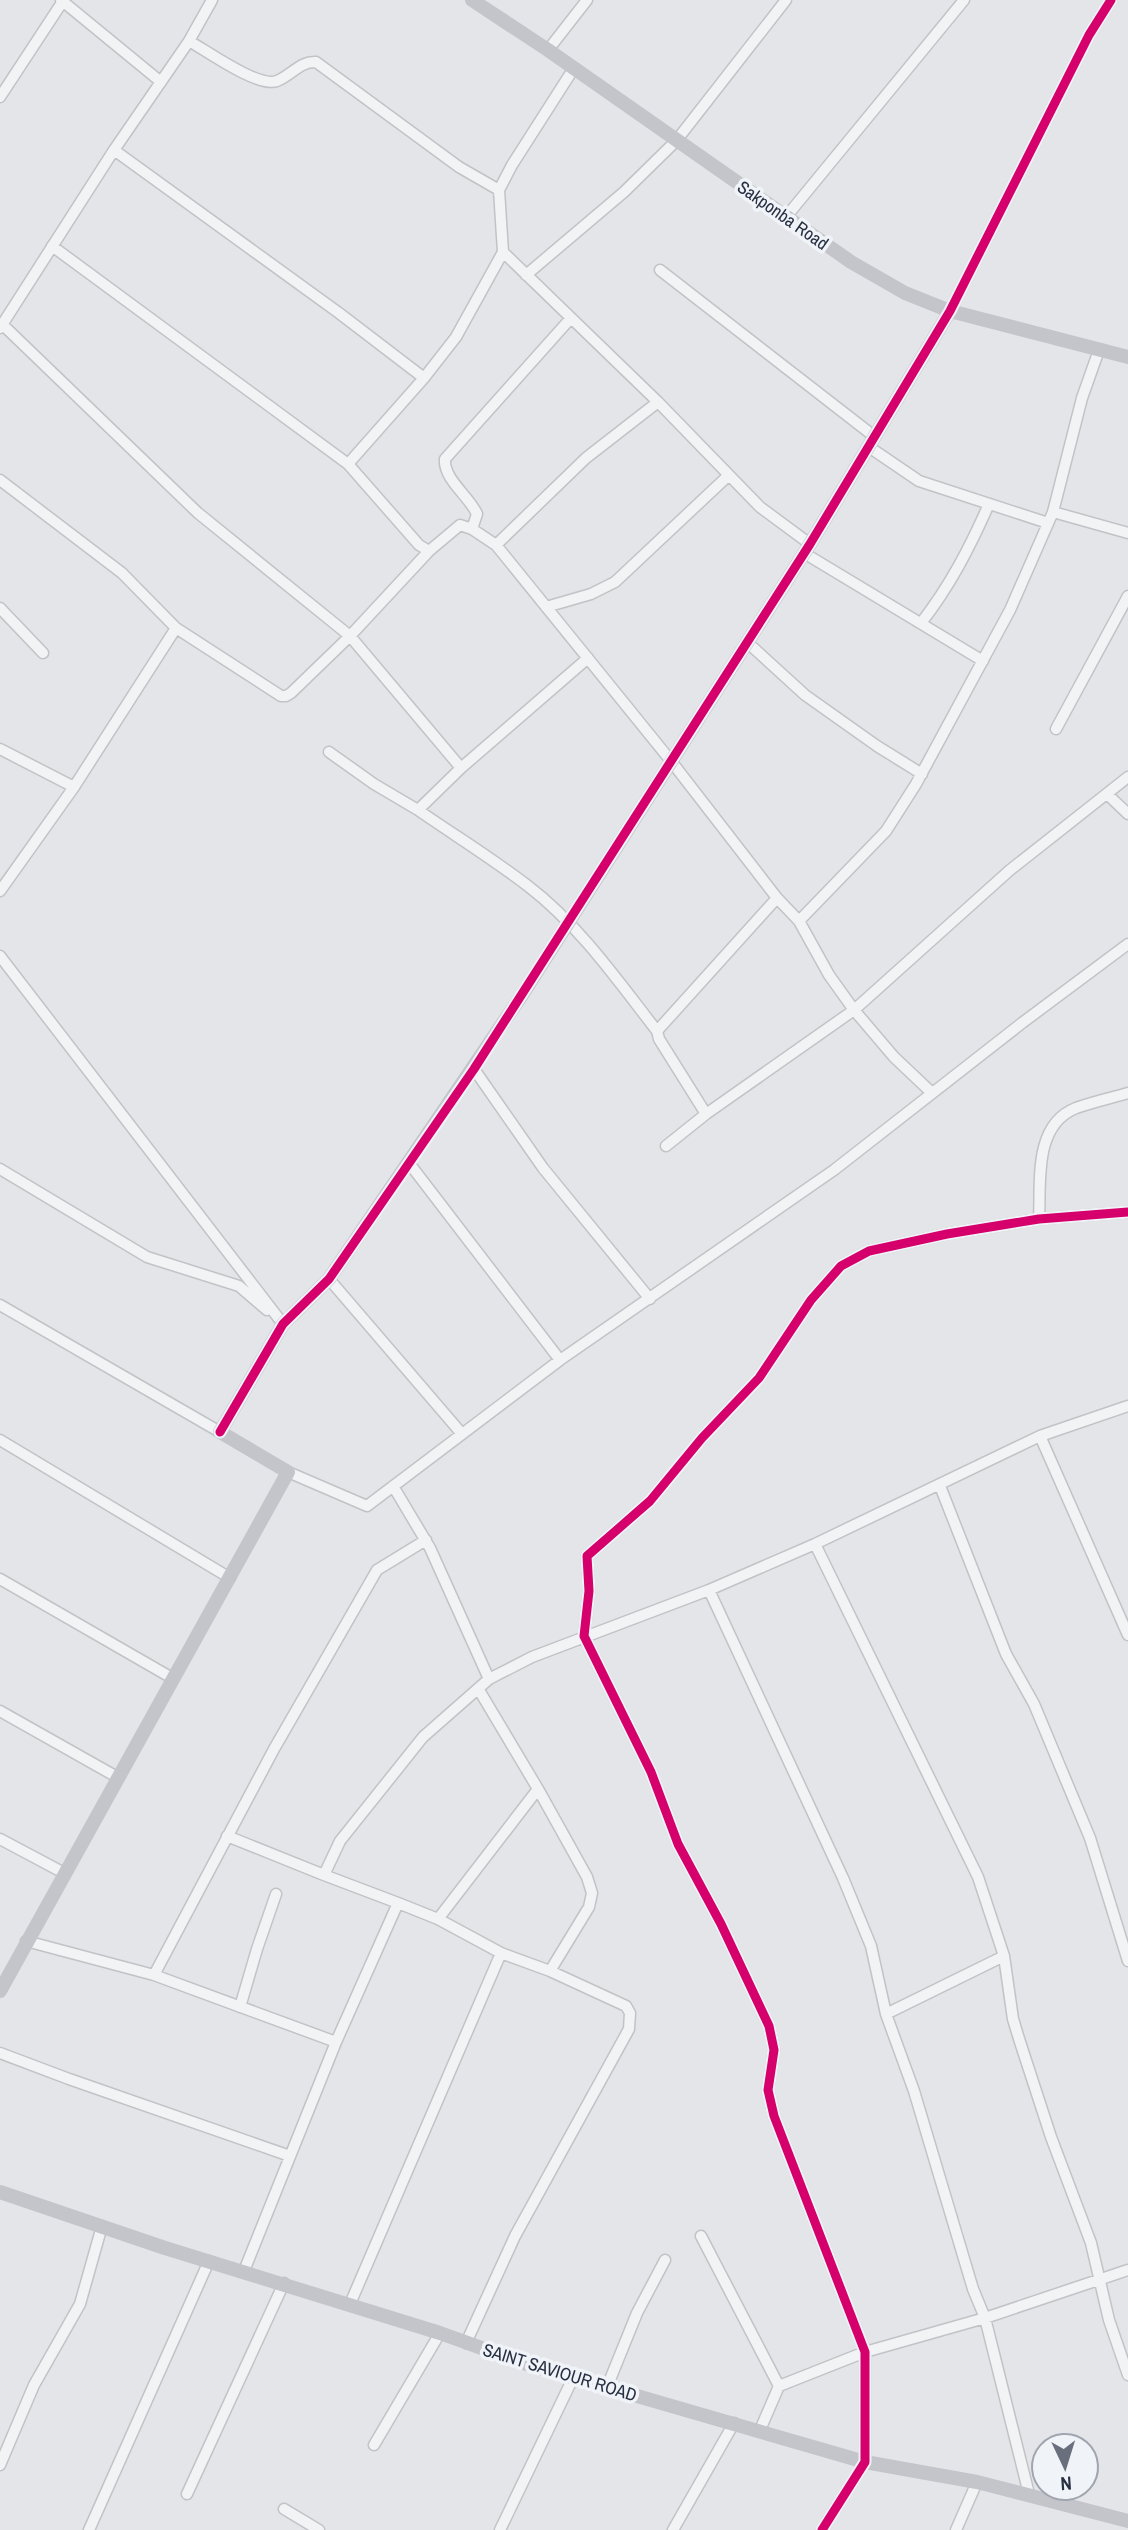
<svg xmlns="http://www.w3.org/2000/svg" width="1128" height="2530" font-family="'Archivo Narrow',sans-serif">
	<rect width="100%" height="100%" fill="#e3e5e8"/>
	<g fill="none" stroke-linecap="round" stroke-linejoin="round">
		<g stroke="#c1c3c6" stroke-width="13">
			<path id="street" d="M61 0 161 82
				M189 41C207 51 258 88 277 81 292 75 300 61 316 62L459 167 499 190
				M548 50 587 0
				M0 97 63 1
				M114 150 339 313 424 378
				M786 217 964 0
				M52 246 348 464 419 545 429 551
				M503 252 658 402 760 507 810 544
				M660 270 875 437
				M526 275 624 192 676 141 786 0
				M950 311 1089 35 1111 0
				M3 325 198 513 350 636 461 768
				M0 328 114 150 189 41 212 0
				M869 447 919 481 1048 523
				M348 464 424 378 456 337 503 252 499 190 512 165 574 68
				M0 480 122 573 176 628 281 696H286L291 693 350 636 429 551 460 525 472 529 496 545 671 761 777 898 799 921 829 975 854 1010 894 1057 932 1093
				M1053 512 1128 533
				M472 529 477 514C470 497 443 479 445 459L571 318
				M496 545 586 458 658 402
				M804 553 983 661
				M546 607 591 594 615 582 729 475
				M0 608 43 653
				M921 623C950 586 970 547 989 504
				M747 642 805 695 877 746 922 774
				M1056 729 1128 596
				M0 749 74 787
				M329 752 374 784 418 810 461 768 588 658
				M1107 794 1128 814
				M418 810C454 835 493 859 528 886 579 925 618 981 657 1031L659 1039 706 1114
				M0 891 74 787 176 628
				M799 921 886 831 916 784 1010 610 1053 512 1082 398 1099 350
				M0 956 283 1324
				M657 1031 777 898
				M474 1069 543 1168 650 1299
				M666 1146 706 1114 854 1010 1010 870 1128 777
				M409 1163 560 1360
				M0 1169 147 1257 239 1286 267 1310
				M1039 1219C1041 1182 1033 1125 1076 1108 1093 1102 1111 1098 1128 1093
				M329 1279 462 1434
				M0 1305 220 1432
				M1040 1436 1128 1635
				M0 1440 230 1578
				M288 1472 367 1506 560 1360 834 1170 1022 1023 1128 944
				M393 1486 430 1548 489 1679
				M940 1486 1006 1654 1034 1704 1090 1838 1128 1961
				M815 1544 978 1877 1004 1956 1013 2019 1020 2042 1051 2137 1091 2243 1109 2320 1128 2375
				M0 1579 172 1678
				M709 1590 843 1878 871 1946 886 2014 914 2091 973 2289 985 2318 1029 2494
				M479 1690 538 1789 587 1877 592 1893 589 1907 550 1971
				M0 1711 117 1777
				M227 1836 324 1875
				M0 1839 64 1873
				M398 1903 438 1919 501 1953 550 1971 626 2006 630 2013 629 2029 515 2236 466 2343
				M438 1919 538 1789
				M26 1941 154 1975 336 2042
				M154 1975 274 1749 377 1570 426 1540
				M240 2007 257 1949 276 1894
				M886 2014 1004 1956
				M0 2053 69 2079 290 2156
				M701 2236 779 2386
				M244 2271 336 2042 398 1903 324 1875 340 1841 423 1737 489 1679 532 1657 709 1590 815 1544 1040 1436 1128 1406
				M350 2304 501 1953
				M607 2387 637 2313 665 2260
				M760 2430 779 2386 865 2352 985 2318 1128 2270
				M374 2445 440 2333
				M0 2465 34 2385 80 2304 102 2226
				M187 2494 284 2283
				M284 2509 319 2530
				M89 2530 209 2261
				M500 2530 573 2378
				M673 2530 734 2423
				M822 2530 865 2462V2352L774 2116 768 2090 774 2050 769 2026 721 1924 678 1844 651 1772 584 1636 589 1591 587 1556 650 1501 702 1438 759 1378 811 1300 841 1266 869 1251 947 1234 1039 1219 1128 1212
				M956 2530 977 2482"/>
		</g>
		<use href="#street" stroke="#f2f3f5" stroke-width="10"/>
		<path stroke="#c3c5ca" stroke-width="14" d="M472 0 548 50 851 262 905 293 950 311 1128 357
			M0 1991 288 1472 220 1432 283 1324 329 1279 522 995 810 544 950 311
			M0 2192 165 2248 440 2333 523 2363 865 2462 977 2482 1128 2521"/>
		<g stroke="#f0f3f7" stroke-width="13">
			<path id="cycleway" d="M220 1432 283 1324 329 1279 474 1069 810 544 950 311 1089 35 1111 0
				M822 2530 865 2462V2352L774 2116 768 2090 774 2050 769 2026 721 1924 678 1844 651 1772 584 1636 589 1591 587 1556 650 1501 702 1438 759 1378 811 1300 841 1266 869 1251 947 1234 1039 1219 1128 1212"/>
		</g>
		<use href="#cycleway" stroke="#d6006c" stroke-width="9"/>
	</g>
	<g text-anchor="middle" dominant-baseline="central" stroke-width="7" stroke-linejoin="round" paint-order="stroke">
		<g font-size="18" fill="#283043" stroke="#f0f3f7">
			<text transform="translate(783 215) rotate(35)">Sakponba Road</text>
			<text transform="translate(560 2372) rotate(17)">SAINT SAVIOUR ROAD</text>
		</g>
	</g>
	<g transform="translate(1065 2467) rotate(176)"><circle r="33" fill="#f0f3f7" stroke="#a0a5af" stroke-width="2"/>
	<path d="M0-5L12 26L0 18L-12 26Z" fill="#696f7d"/>
	<text y="-10" font-size="19" font-weight="bold" text-anchor="middle" fill="#283043">N</text>
	</g>
</svg>
